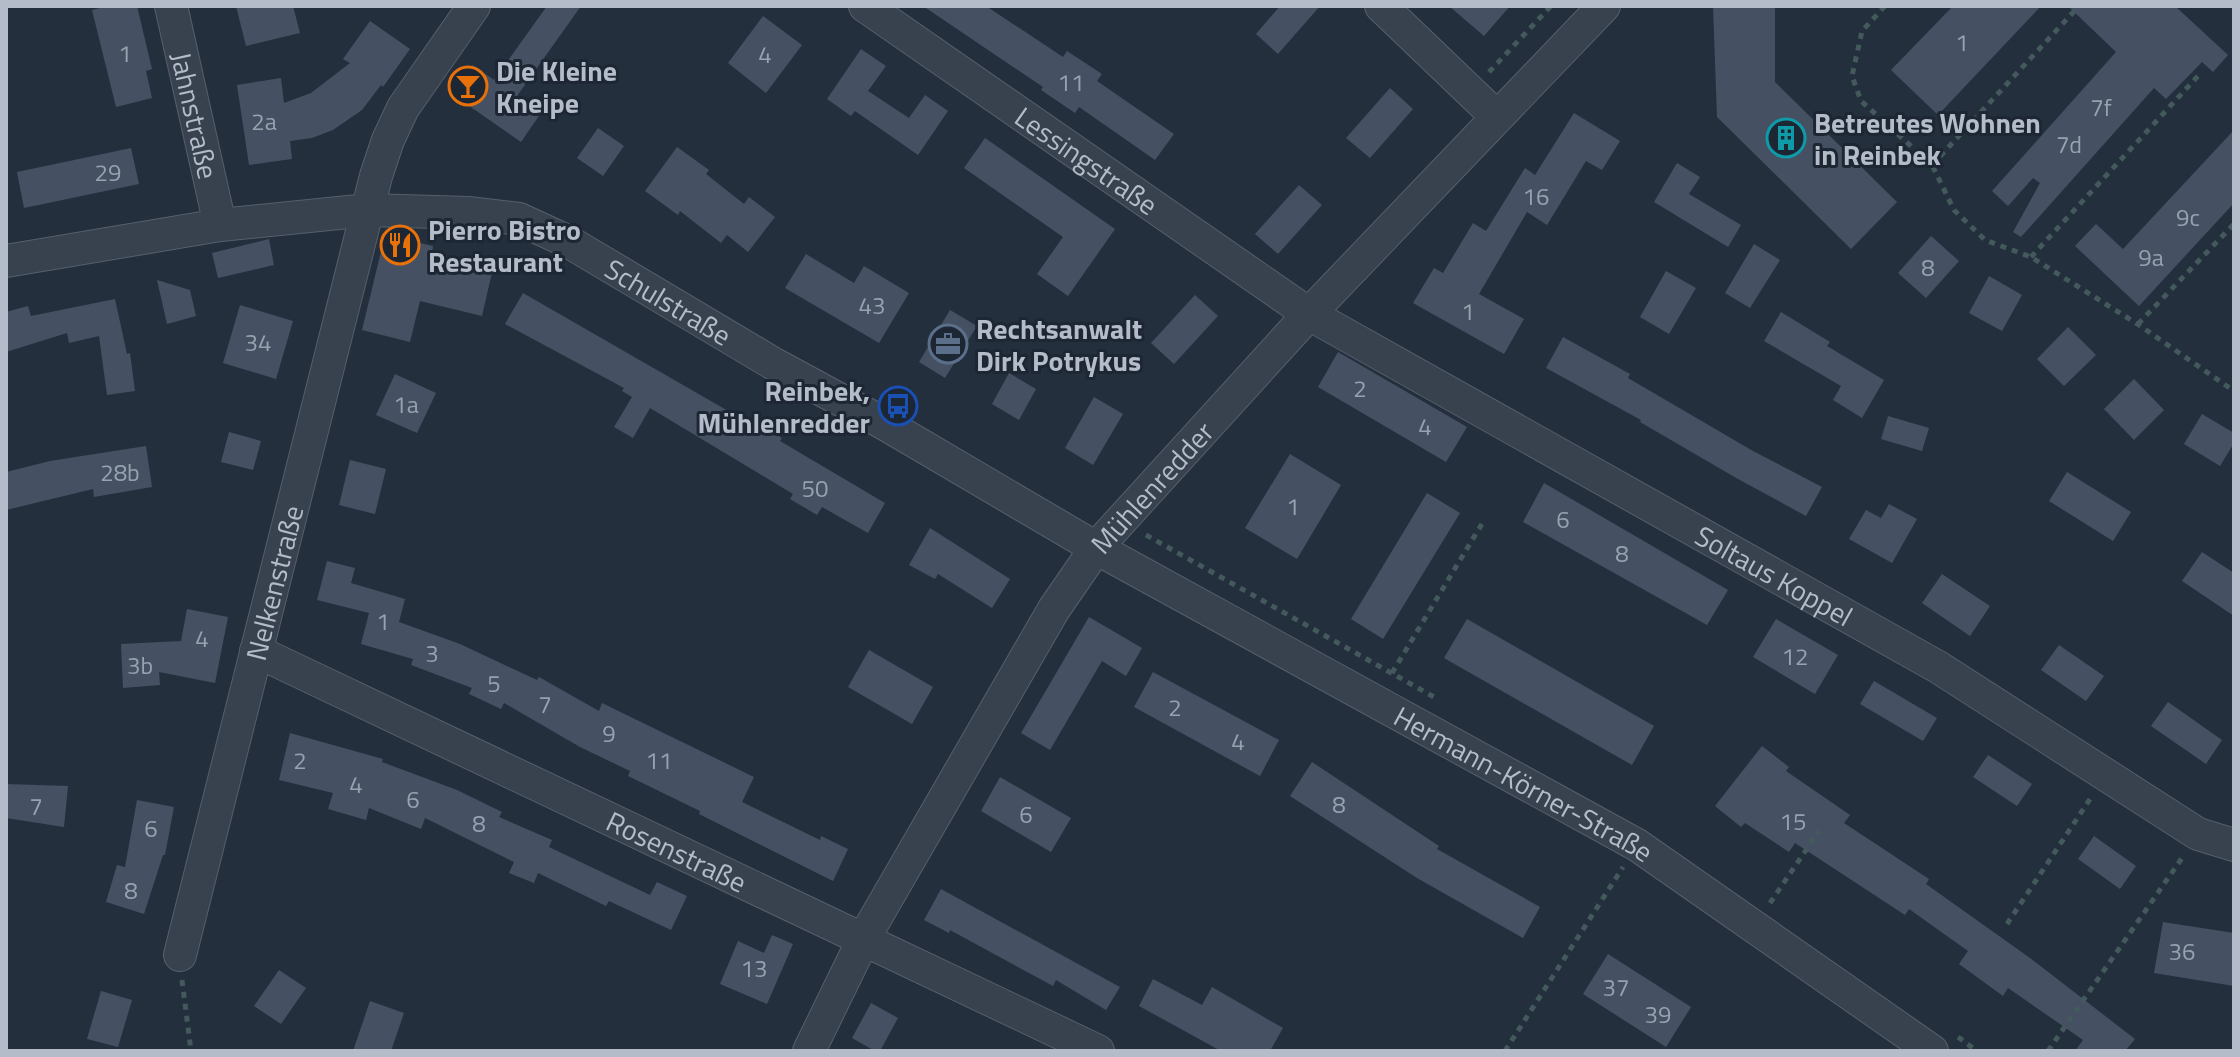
<svg xmlns="http://www.w3.org/2000/svg" width="2240" height="1057" font-family="'Titillium Web',sans-serif">
	<rect width="100%" height="100%" fill="#242f3e"/>
	<path fill="#455162" d="M108 6H137L152 69 146 71 152 98 116 107 92 10Z
		M236 6H293L300 33 246 46Z
		M547 6H581L517 96 541 113 521 142 452 94 472 65 494 80Z
		M923 6H986L1063 57 1067 51 1102 74 1097 81 1174 134 1155 160 1079 107 1075 113 1041 90 1043 87Z
		M1280 6H1320L1278 54 1256 34Z
		M1449 6H1510L1484 36Z
		M1713 6H1775V82L1897 202 1851 249 1717 117Z
		M1953 6H2041L1938 115 1891 70Z
		M2068 6H2175L2228 55 2213 72 2202 62 2166 99 2154 88 2021 237 2013 232 2040 183 2033 178 2008 206 1992 191 2116 52Z
		M763 16 802 45 766 93 728 63Z
		M370 21 410 49 383 87 381 85 362 110 333 130 312 138 290 141 292 159 249 165 237 85 281 78 284 103 311 93 350 63 343 59Z
		M861 49 886 66 868 91 909 118 925 95 948 111 918 155 855 111 851 116 827 99Z
		M1390 88 1413 109 1370 158 1346 138Z
		M1574 113 1620 141 1602 170 1586 161 1547 225 1527 212 1479 294 1524 319 1504 354 1413 303 1434 268 1443 273 1473 223 1486 231 1525 168 1535 175Z
		M598 128 624 146 603 176 577 158Z
		M2234 130V203L2139 306 2075 246 2096 224 2123 249Z
		M985 138 1115 229 1068 296 1037 274 1063 237 964 168Z
		M677 147 709 170 706 174 744 204 749 197 775 217 748 252 727 235 721 243 680 211 678 215 645 191Z
		M131 148 139 184 24 208 17 172Z
		M1677 163 1700 177 1689 194 1741 225 1728 247 1654 202Z
		M1299 185 1322 205 1278 254 1255 234Z
		M385 235 433 246 432 253 493 268 482 316 420 301 410 342 362 330Z
		M1931 236 1959 261 1926 298 1898 273Z
		M269 239 274 265 218 278 212 253Z
		M1754 244 1780 260 1750 308 1725 293Z
		M806 254 854 283 864 266 909 293 879 343 785 288Z
		M1666 271 1696 288 1669 334 1640 317Z
		M1989 276 2022 295 2002 331 1969 313Z
		M157 280 190 290 196 316 167 324Z
		M523 293 756 427 758 424 782 438 780 441 885 503 868 533 822 507 817 515 790 499 793 494 650 408 633 438 614 427 632 397 622 391 624 388 505 324Z
		M1195 295 1218 316 1174 364 1151 343Z
		M115 299 127 354 130 353 135 391 107 395 99 336 69 343 67 333 6 352V312L28 306 31 316Z
		M240 305 293 321 276 379 223 363Z
		M950 310 977 326 945 378 919 362Z
		M1781 312 1830 342 1827 346 1884 380 1862 418 1833 400 1841 386 1764 341Z
		M2068 327 2096 355 2064 386 2037 359Z
		M1563 337 1630 374 1628 378 1753 451 1822 487 1806 516 1738 479 1640 422 1641 420 1546 368Z
		M1338 352 1467 427 1446 462 1318 387Z
		M1009 373 1036 389 1019 420 992 404Z
		M395 374 436 393 417 433 376 415Z
		M2134 379 2164 410 2134 440 2104 409Z
		M1094 397 1123 414 1093 465 1065 448Z
		M2202 414 2234 433V443L2220 466 2184 444Z
		M1888 416 1929 428 1922 451 1881 439Z
		M229 432 261 441 253 470 221 462Z
		M146 446 152 487 94 497 93 489 6 510V472L50 461Z
		M1290 454 1341 485 1297 559 1245 528Z
		M350 460 386 469 375 514 339 505Z
		M2067 472 2131 512 2113 541 2049 501Z
		M1544 483 1728 590 1707 625 1523 522Z
		M1427 493 1460 513 1383 639 1351 619Z
		M1889 504 1917 519 1892 563 1849 539 1866 510 1881 518Z
		M930 528 1010 579 992 608 938 574 935 579 909 565Z
		M2202 552 2234 573V616L2182 581Z
		M327 561 355 568 351 583 405 599 399 622 460 644 537 680 539 677 599 711 602 703 754 777 742 802 820 840 821 836 848 849 833 881 699 814 700 811 628 776 630 771 580 747 504 703 501 709 469 694 472 688 411 665 413 659 361 644 369 613 317 600Z
		M1942 574 1990 606 1970 636 1922 603Z
		M187 609 228 617 215 683 159 672 160 685 123 688 121 644 181 641Z
		M1089 617 1142 648 1126 676 1102 661 1050 750 1021 733Z
		M1467 619 1654 726 1632 765 1444 658Z
		M1776 619 1838 655 1815 694 1753 657Z
		M2059 645 2104 676 2086 701 2041 670Z
		M869 650 933 687 912 724 848 687Z
		M1153 672 1279 740 1260 776 1134 707Z
		M1874 681 1937 718 1923 741 1860 704Z
		M2168 702 2222 740 2206 764 2151 726Z
		M290 733 383 759 382 762 457 790 502 812 499 817 552 840 549 847 650 895 657 882 687 896 671 930 609 901 606 906 538 873 534 883 509 873 514 862 425 818 421 829 369 808 366 820 328 809 333 793 279 780Z
		M1762 746 1789 767 1786 771 1850 815 1844 823 1929 879 1926 884 2030 958 2135 1039 2125 1051H2075L2083 1040 2008 988 2003 996 1959 964 1968 951 1909 909 1905 915 1795 843 1789 852 1745 823 1741 827 1715 806Z
		M1988 755 2032 784 2017 806 1973 777Z
		M1312 762 1439 846 1437 849 1540 907 1523 938 1417 878 1290 796Z
		M1000 777 1071 818 1051 852 981 811Z
		M6 784 68 786 64 827 6 818Z
		M137 800 174 807 165 855H163L144 914 106 902 117 865 125 867Z
		M2094 836 2136 866 2120 889 2078 859Z
		M941 889 1120 987 1106 1010 1056 980 1053 986 950 930 949 933 924 920Z
		M2163 922 2234 933V986L2154 973Z
		M772 935 793 944 767 1004 720 984 738 941 764 953Z
		M1608 954 1691 1007 1666 1047 1583 994Z
		M279 970 306 988 281 1024 254 1006Z
		M1153 979 1202 1005 1212 987 1283 1028 1270 1051H1221L1139 1006Z
		M101 991 132 1000 118 1047 87 1039Z
		M370 1001 404 1013 391 1051H353Z
		M871 1003 898 1018 880 1051H875L852 1038Z"/>
	<g fill="none" stroke-linecap="round" stroke-linejoin="round">
		<g stroke="#565f6c" stroke-width="34">
			<g id="minor">
				<path id="s1" d="M171 6 220 225"/>
				<path id="s2" d="M865 6 1309 314 1938 667 2198 834 2234 845"/>
				<path d="M1381 6 1497 117"/>
				<path id="s3" d="M6 261 220 225 368 210 468 213 519 219 569 242 774 364 885 424 1096 548 1637 845 1932 1051"/>
				<path id="s4" d="M256 651 1098 1051"/>
				<path id="s5" d="M180 955 376 176 388 140 403 108 474 6"/>
				<path id="s6" d="M809 1051 864 938 1054 609 1096 548 1309 314 1604 6"/>
			</g>
		</g>
		<path stroke="#44595c" stroke-width="5" stroke-dasharray="6 6" stroke-linecap="butt" d="M1885 6 1862 31 1852 76 1861 101 1932 165 1954 210 1985 240 2031 257 2139 325 2234 391
			M1489 72 1551 6
			M1932 165 2079 6
			M2031 257 2198 76
			M2138 324 2234 224
			M1146 535 1434 697
			M1392 673 1483 522
			M1770 903 1819 831
			M2007 924 2090 799
			M182 980 191 1051
			M1958 1037 1977 1051
			M1505 1051 1623 867
			M2048 1051 2182 858"/>
		<use href="#minor" stroke="#38414e" stroke-width="32"/>
	</g>
	<defs>
		<g id="bar-ring" transform="scale(2)"><circle r="9.5" fill="#1d2633" stroke="#e8710a" stroke-width="1.5"/><path d="M-6-5H6L.8 .8V4.5H3.5V6h-7V4.5H-.8V.8Z" fill="#e8710a"/></g>
		<g id="building-ring" transform="scale(2)"><circle r="9.5" fill="#1d2633" stroke="#0f9aa8" stroke-width="1.5"/><path d="M-4-6H4V6H1V3H-1V6H-4ZM-2.5-4.3h1.7v1.8h-1.7ZM.8-4.3h1.7v1.8H.8ZM-2.5-1h1.7V.8h-1.7ZM.8-1h1.7V.8H.8Z" fill="#0f9aa8"/></g>
		<g id="restaurant-ring" transform="scale(2)"><circle r="9.5" fill="#1d2633" stroke="#e8710a" stroke-width="1.5"/><path d="M-5-6h1v4h1v-4h1v4h1v-4h1v5L-1.5 .5V6h-2V.5L-5-1ZM5-6V6H3V1.5H1.5Q1.5-4 5-6Z" fill="#e8710a"/></g>
		<g id="office-ring" transform="scale(2)"><circle r="9.5" fill="#1d2633" stroke="#5c6f8a" stroke-width="1.5"/><path d="M-6-3h4V-5.5h4V-3h4V5H-6ZM-1-4.5V-3h2v-1.5ZM-6 0V1H6V0Z" fill="#5c6f8a"/></g>
		<g id="bus-ring" transform="scale(2)"><circle r="9.5" fill="#1d2633" stroke="#1a4fb4" stroke-width="1.5"/><path d="M-5-6H5V4H4V6H2V4H-2V6H-4V4H-5ZM-3.5-4V0h7V-4ZM-3.5 1.2v1.5H-2V1.2ZM2 1.2v1.5H3.5V1.2Z" fill="#1a4fb4"/></g>
	</defs>
	<g fill-rule="evenodd">
		<use href="#bar-ring" x="468" y="86"/>
		<use href="#building-ring" x="1786" y="138"/>
		<use href="#restaurant-ring" x="400" y="245"/>
		<use href="#office-ring" x="948" y="344"/>
		<use href="#bus-ring" x="898" y="406"/>
	</g>
	<g text-anchor="middle" dominant-baseline="central" stroke-width="6" stroke-linejoin="round" paint-order="stroke">
		<g font-size="24" fill="#98a1af">
			<text x="1962" y="42">1</text>
			<text x="125" y="53">1</text>
			<text x="765" y="54">4</text>
			<text x="1071" y="82">11</text>
			<text x="2101" y="107">7f</text>
			<text x="264" y="121">2a</text>
			<text x="2069" y="144">7d</text>
			<text x="108" y="172">29</text>
			<text x="1536" y="196">16</text>
			<text x="2188" y="217">9c</text>
			<text x="2151" y="257">9a</text>
			<text x="1928" y="267">8</text>
			<text x="872" y="305">43</text>
			<text x="1468" y="311">1</text>
			<text x="258" y="342">34</text>
			<text x="1360" y="388">2</text>
			<text x="406" y="404">1a</text>
			<text x="1425" y="426">4</text>
			<text x="120" y="472">28b</text>
			<text x="815" y="488">50</text>
			<text x="1293" y="506">1</text>
			<text x="1563" y="519">6</text>
			<text x="1622" y="553">8</text>
			<text x="383" y="621">1</text>
			<text x="202" y="638">4</text>
			<text x="432" y="653">3</text>
			<text x="1795" y="656">12</text>
			<text x="140" y="665">3b</text>
			<text x="494" y="683">5</text>
			<text x="545" y="704">7</text>
			<text x="1175" y="707">2</text>
			<text x="609" y="733">9</text>
			<text x="1238" y="741">4</text>
			<text x="300" y="760">2</text>
			<text x="659" y="760">11</text>
			<text x="356" y="784">4</text>
			<text x="413" y="799">6</text>
			<text x="1339" y="804">8</text>
			<text x="36" y="806">7</text>
			<text x="1026" y="814">6</text>
			<text x="1793" y="821">15</text>
			<text x="479" y="823">8</text>
			<text x="151" y="828">6</text>
			<text x="131" y="890">8</text>
			<text x="2182" y="951">36</text>
			<text x="754" y="968">13</text>
			<text x="1616" y="987">37</text>
			<text x="1658" y="1014">39</text>
		</g>
		<g font-size="28" font-weight="bold" fill="#b4bcc9" stroke="#1d2633" text-anchor="start">
			<text x="496" y="70">Die Kleine<tspan x="496" dy="32">Kneipe</tspan></text>
			<text x="1814" y="122">Betreutes Wohnen<tspan x="1814" dy="32">in Reinbek</tspan></text>
			<text x="428" y="229">Pierro Bistro<tspan x="428" dy="32">Restaurant</tspan></text>
			<text x="976" y="328">Rechtsanwalt<tspan x="976" dy="32">Dirk Potrykus</tspan></text>
			<text x="870" y="390" text-anchor="end">Reinbek,<tspan x="870" dy="32">Mühlenredder</tspan></text>
		</g>
		<g font-size="28" fill="#b4bcc9" stroke="#1d2633">
			<text stroke="none"><textPath href="#s1" startOffset="112">Jahnstraße</textPath></text>
			<text stroke="none"><textPath href="#s2" startOffset="270">Lessingstraße</textPath></text>
			<text stroke="none"><textPath href="#s3" startOffset="688">Schulstraße</textPath></text>
			<text stroke="none"><textPath href="#s6" startOffset="662">Mühlenredder</textPath></text>
			<text stroke="none"><textPath href="#s2" startOffset="1074">Soltaus Koppel</textPath></text>
			<text stroke="none"><textPath href="#s5" startOffset="384">Nelkenstraße</textPath></text>
			<text stroke="none"><textPath href="#s3" startOffset="1670">Hermann-Körner-Straße</textPath></text>
			<text stroke="none"><textPath href="#s4" startOffset="466">Rosenstraße</textPath></text>
		</g>
	</g>
	<rect width="2240" height="1057" fill="none" stroke="#b4bcc9" stroke-width="16"/>
</svg>
